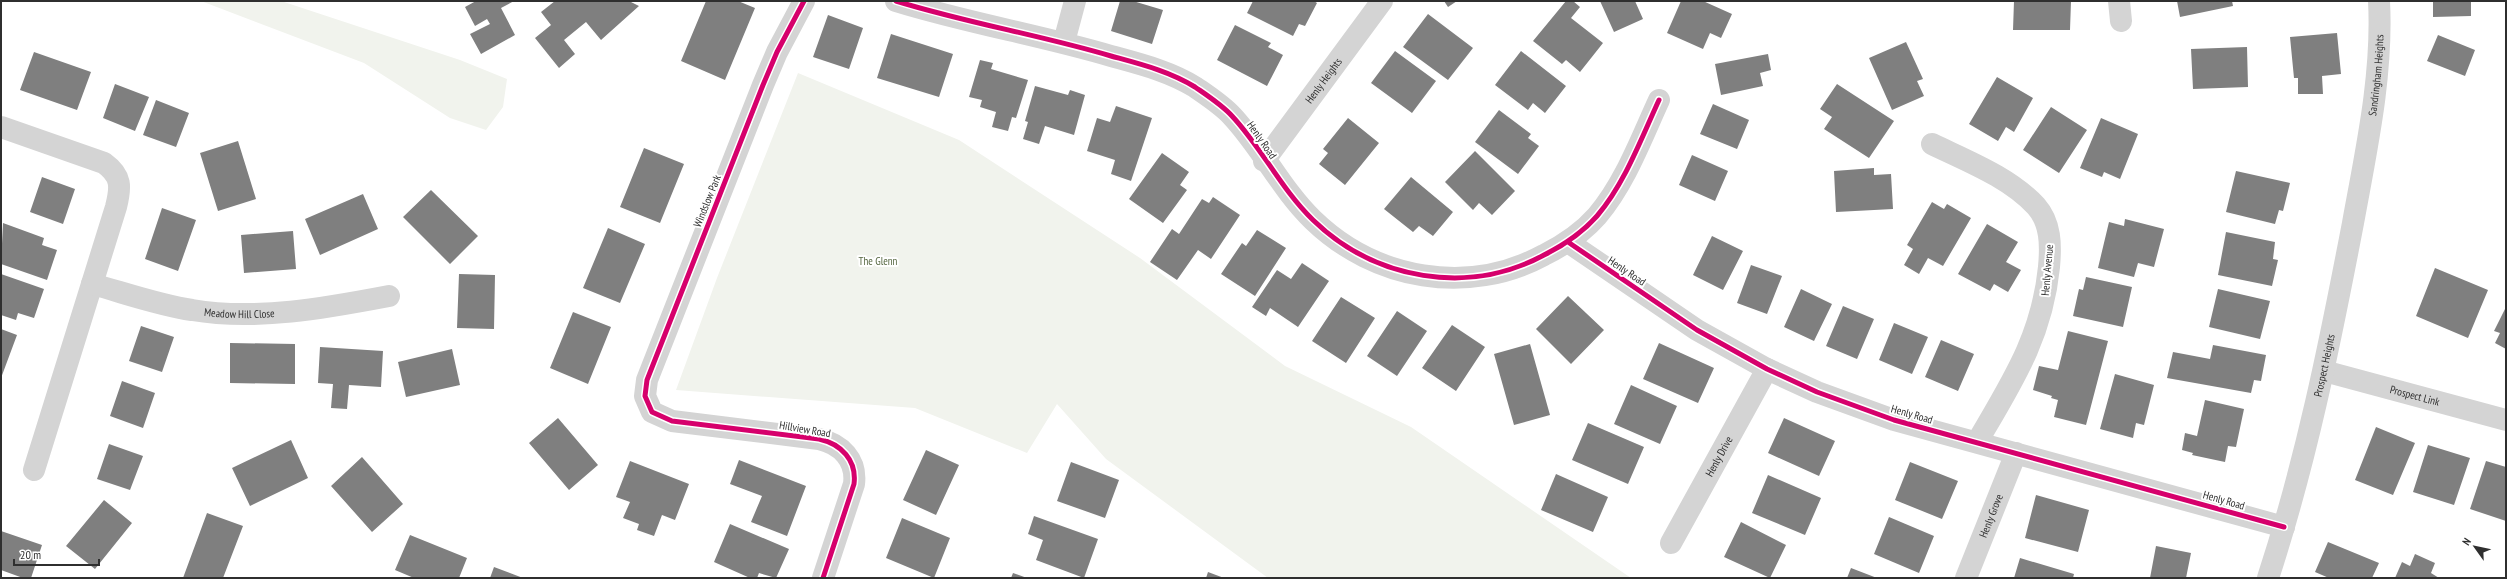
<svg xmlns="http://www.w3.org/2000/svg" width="2507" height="579" font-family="'PT Sans Narrow',sans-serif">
	<rect width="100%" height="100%" fill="#fff"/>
	<path fill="#f1f3ed" d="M201 1H281L460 60 507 79 503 107 486 130 450 118 364 63Z
		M798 73 959 140 1140 258 1285 366 1411 427 1631 578H1268L1106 459 1057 404 1027 453 915 408 676 390 717 278Z"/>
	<path fill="#7f7f7f" d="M476 1H514L501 8 515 35 481 54 470 34 490 24 487 19 475 26 465 7Z
		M555 1H629L639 6 601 40 586 22 564 40 575 54 559 68 535 38 551 25 541 12Z
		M706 1H738L755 8 725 80 681 61Z
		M1120 1H1133L1163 10 1152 44 1111 31Z
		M1253 1H1314L1317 3 1305 26 1299 24 1293 36 1247 13Z
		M1444 1H1457L1448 7Z
		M1566 1H1573L1580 7 1571 18 1603 43 1580 72 1566 60 1562 64 1533 41Z
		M1600 1H1635L1643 19 1614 32Z
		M1681 1H1703L1732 14 1721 38 1710 33 1703 49 1667 33Z
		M2014 1H2071L2070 30H2013Z
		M2177 1H2232L2233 6 2180 17Z
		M2433 1H2471V16L2433 17Z
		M1428 14 1473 48 1448 80 1403 47Z
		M828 15 863 28 849 69 813 57Z
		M1235 25 1271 43 1268 47 1283 55 1267 86 1217 60Z
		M2337 33 2341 74 2322 76 2323 94H2298V78H2294L2290 37Z
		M891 34 953 54 939 97 877 78Z
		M2438 35 2475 50 2465 76 2427 61Z
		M1906 42 1923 79 1917 81 1924 96 1892 110 1869 58Z
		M2247 47 2248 87 2193 89 2191 49Z
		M1395 51 1436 81 1412 113 1371 83Z
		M1521 51 1566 86 1545 113 1533 103 1528 110 1495 85Z
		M34 52 91 72 77 110 20 90Z
		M1768 54 1771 70 1760 73 1763 86 1721 95 1715 64Z
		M980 60 993 63 991 69 1028 80 1016 118 1012 117 1008 131 992 127 996 112 980 107 982 100 969 97Z
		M1997 77 2033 98 2014 132 2006 127 1998 141 1969 124Z
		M115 84 149 97 135 131 103 118Z
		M1837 84 1894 121 1869 158 1824 129 1832 117 1820 109Z
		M1035 86 1068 95 1070 90 1085 95 1074 135 1045 126 1039 144 1023 139 1028 122 1025 121Z
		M156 100 189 113 176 147 143 135Z
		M1713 104 1749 120 1737 149 1700 134Z
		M1116 106 1152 118 1131 181 1111 174 1115 160 1087 151 1097 118 1110 122Z
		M2051 107 2087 130 2059 173 2023 150Z
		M1499 110 1531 134 1528 138 1539 146 1518 174 1475 142Z
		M1348 118 1379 143 1345 185 1319 164 1328 153 1323 149Z
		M2101 118 2138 134 2120 179 2104 172 2102 177 2080 168Z
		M238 141 256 199 218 211 200 153Z
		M644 148 684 164 660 223 620 207Z
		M1475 151 1515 191 1492 215 1479 203 1473 210 1445 182Z
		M1162 153 1189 172 1180 185 1187 190 1163 223 1129 199Z
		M1692 155 1728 171 1715 201 1679 185Z
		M1874 168V175L1891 174 1893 209 1836 212 1834 171Z
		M2236 171 2290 183 2283 211 2279 210 2275 224 2226 212Z
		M42 177 75 189 63 224 30 212Z
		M1411 177 1453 212 1433 236 1419 226 1413 232 1384 209Z
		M431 190 478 236 450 264 403 217Z
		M363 194 378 229 320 255 305 219Z
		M1213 197 1240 215 1211 259 1198 250 1177 280 1150 262 1172 229 1179 234 1202 199 1209 203Z
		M1932 202 1944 209 1947 204 1971 218 1943 266 1928 258 1919 274 1904 265 1913 249 1907 245Z
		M162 208 196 220 178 271 145 259Z
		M2125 219 2164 229 2154 267 2138 263 2134 277 2098 268 2109 222 2124 226Z
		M3 223 44 238 42 245 57 250 47 280 1 264Z
		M1987 224 2018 242 2006 262 2021 270 2008 292 1994 284 1990 291 1958 274Z
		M608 228 645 244 620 303 583 288Z
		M1257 230 1286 248 1255 296 1221 274 1242 243 1246 246Z
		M293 231 296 269 244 273 241 235Z
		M2226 232 2275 242 2273 259 2278 260 2272 286 2218 275Z
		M1712 236 1743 251 1723 290 1693 275Z
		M1302 263 1329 281 1298 327 1270 308 1266 316 1252 307 1277 270 1291 279Z
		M1751 265 1782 276 1767 314 1737 303Z
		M2435 268 2488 290 2468 338 2416 316Z
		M1 274 44 289 34 318 18 313 16 320 1 315Z
		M459 274 495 275 494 329 457 328Z
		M2086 277 2132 287 2123 327 2073 316 2079 289 2083 290Z
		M1801 289 1832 304 1814 341 1784 327Z
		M2218 289 2270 301 2260 339 2209 327Z
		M1568 296 1604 330 1571 364 1536 329Z
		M1341 297 1375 318 1346 363 1312 341Z
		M1843 306 1874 319 1857 359 1826 346Z
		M2506 307V349L2495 343 2500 333 2494 331Z
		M1397 311 1427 331 1397 376 1367 356Z
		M573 312 611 327 588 384 550 368Z
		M1894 323 1928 337 1912 374 1879 360Z
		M1452 325 1485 347 1456 391 1422 368Z
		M141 326 174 337 162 372 129 361Z
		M1 329 17 335 1 378Z
		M2068 331 2108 341 2086 425 2054 417 2058 400 2051 398 2052 396 2033 390 2039 366 2058 370Z
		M1941 340 1974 354 1958 391 1925 377Z
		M230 343 295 344V384L230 383Z
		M1659 343 1714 368 1698 403 1643 379Z
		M1530 344 1550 415 1514 425 1494 354Z
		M2213 345 2266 355 2261 381 2254 380 2251 393 2167 378 2173 352 2210 359Z
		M320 347 383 351 381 387 349 385 347 409 331 408 333 384 318 383Z
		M452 349 460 385 406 397 398 362Z
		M2115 374 2154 385 2144 425 2136 423 2133 438 2100 429Z
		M122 381 155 393 143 428 110 416Z
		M1631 385 1677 406 1660 444 1614 424Z
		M2205 400 2244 409 2236 447 2228 446 2225 462 2192 455 2193 453 2182 450 2185 433 2197 436Z
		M558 418 598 465 569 490 529 443Z
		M1784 418 1835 441 1819 476 1768 453Z
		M1588 423 1644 447 1628 484 1572 460Z
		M2376 427 2415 443 2393 495 2355 480Z
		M291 440 308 478 250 506 232 468Z
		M109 444 143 456 130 490 97 479Z
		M2428 445 2470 458 2454 505 2413 492Z
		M926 450 959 465 936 515 903 500Z
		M362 457 403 504 372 532 331 486Z
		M739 460 806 486 787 536 751 522 762 496 730 484Z
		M630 461 689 484 675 520 662 515 654 536 637 530 639 524 623 518 630 502 616 497Z
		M2486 461 2506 467V521L2470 509Z
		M1071 462 1119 480 1105 518 1057 501Z
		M1910 462 1958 481 1942 519 1895 500Z
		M1556 474 1608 497 1593 532 1541 510Z
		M1768 475 1821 498 1805 535 1752 513Z
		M2036 495 2089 510 2078 552 2025 538Z
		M104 500 132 523 95 569 66 546Z
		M207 513 243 526 223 578H183Z
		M1034 516 1098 539 1084 578 1036 560 1043 540 1028 534Z
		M1889 517 1934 536 1919 573 1874 554Z
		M902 518 950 538 934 578 886 558Z
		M1741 522 1786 545 1770 578 1724 557Z
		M730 524 789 549 776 578 759 573 757 578H750L714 562Z
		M1 531 42 545 31 578H23L1 570Z
		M410 535 467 558 459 578H414L395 570Z
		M2328 542 2379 563 2372 578H2329L2315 572Z
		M2156 546 2191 553 2186 578H2150Z
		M2415 554 2435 563 2431 573 2439 578H2395L2402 562 2410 566Z
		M2020 558 2074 574 2073 578H2014Z
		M494 567 523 578H490Z
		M1851 568 1877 578H1847Z
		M1208 572 1224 578H1206Z
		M1013 573 1027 578H1011Z"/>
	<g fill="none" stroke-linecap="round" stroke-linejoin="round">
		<g stroke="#d4d4d4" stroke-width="22">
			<path d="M804 1 777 52 763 85 647 380 645 396 652 412 672 421 819 439C841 444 857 460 854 484L823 578"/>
			<path d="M896 1C967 23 1040 35 1111 56 1140 64 1169 71 1195 87 1208 96 1222 105 1232 116 1262 148 1281 189 1313 220 1375 280 1468 296 1544 255 1564 245 1582 233 1597 216 1625 183 1641 139 1659 100"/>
			<path d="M2119 1 2121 21"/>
			<path d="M1064 42 1075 1"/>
			<path d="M1 127 104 163C122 176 121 187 116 207L34 470"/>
			<path d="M1932 144C1967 161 2009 177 2036 206 2051 223 2051 245 2049 267 2042 337 2012 382 1977 442"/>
			<path id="s1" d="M1264 161 1382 1"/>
			<path d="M1568 242 1697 330 1767 369 1817 392 1894 420 2284 527"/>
			<path id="s2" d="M92 284C125 293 158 305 192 310 256 321 326 308 389 296"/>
			<path id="s3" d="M2324 371 2506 420"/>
			<path id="s4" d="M1671 543 1767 369"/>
			<path id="s5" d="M1966 578 2016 453"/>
			<path id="s6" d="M2268 578C2306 462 2330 343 2353 223 2366 151 2383 75 2379 1"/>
		</g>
		<g stroke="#fff" stroke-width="8">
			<path id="cycleway" d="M804 1 777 52 763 85 647 380 645 396 652 412 672 421 819 439C841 444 857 460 854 484L823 578
				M896 1C967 23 1040 35 1111 56 1140 64 1169 71 1195 87 1208 96 1222 105 1232 116 1262 148 1281 189 1313 220 1375 280 1468 296 1544 255 1564 245 1582 233 1597 216 1625 183 1641 139 1659 100
				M1568 242 1697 330 1767 369 1817 392 1894 420 2284 527"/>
		</g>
		<use href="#cycleway" stroke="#d6006c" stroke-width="5"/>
	</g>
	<g text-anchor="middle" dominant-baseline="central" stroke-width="4" stroke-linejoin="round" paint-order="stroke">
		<g font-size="11" fill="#2f2f2f" stroke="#fff">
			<text stroke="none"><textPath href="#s6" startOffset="515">Sandringham Heights</textPath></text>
			<text stroke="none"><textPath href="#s1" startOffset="100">Henly Heights</textPath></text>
			<text transform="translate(1262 140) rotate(55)">Henly Road</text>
			<text transform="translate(707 201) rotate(-68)">Windslow Park</text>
			<text transform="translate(2047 270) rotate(-85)">Henly Avenue</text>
			<text transform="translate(1627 271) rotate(34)">Henly Road</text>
			<text stroke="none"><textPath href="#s2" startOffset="151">Meadow Hill Close</textPath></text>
			<text stroke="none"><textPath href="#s6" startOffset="220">Prospect Heights</textPath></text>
			<text stroke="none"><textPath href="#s3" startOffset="94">Prospect Link</textPath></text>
			<text transform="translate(1912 414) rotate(16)">Henly Road</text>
			<text transform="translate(805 429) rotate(10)">Hillview Road</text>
			<text stroke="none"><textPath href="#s4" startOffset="99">Henly Drive</textPath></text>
			<text transform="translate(2224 500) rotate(16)">Henly Road</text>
			<text stroke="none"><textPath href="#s5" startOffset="67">Henly Grove</textPath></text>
		</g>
		<g font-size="11" fill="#556640" stroke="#fff">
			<text x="878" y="261">The Glenn</text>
		</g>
	</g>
	<rect width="2507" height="579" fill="none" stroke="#2f2f2f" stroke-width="4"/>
	<g transform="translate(2475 547) rotate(303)" stroke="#ffffff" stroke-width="3" paint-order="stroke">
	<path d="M0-3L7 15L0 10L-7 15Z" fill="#2f2f2f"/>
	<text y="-6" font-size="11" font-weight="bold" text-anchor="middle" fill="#2f2f2f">N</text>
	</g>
	<path d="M14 559v6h85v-6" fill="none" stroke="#2f2f2f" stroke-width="2"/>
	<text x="20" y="559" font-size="12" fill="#2f2f2f" stroke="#ffffff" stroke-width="3" paint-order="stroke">20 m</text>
</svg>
